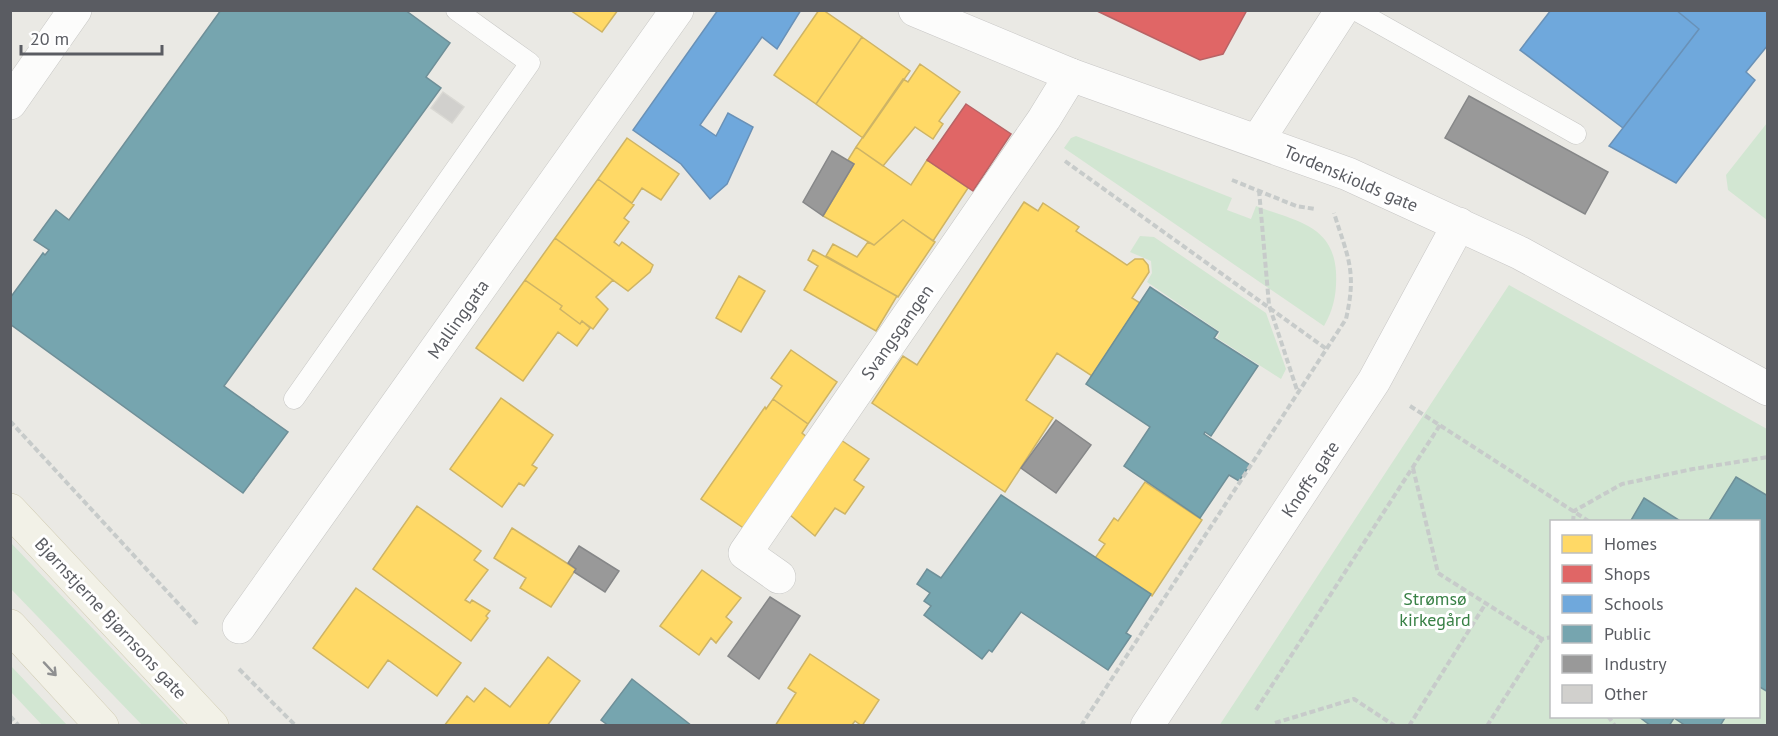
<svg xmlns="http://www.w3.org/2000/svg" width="1778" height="736" font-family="'PT Sans',sans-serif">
	<rect width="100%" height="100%" fill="#eae9e4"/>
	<path fill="#d2e6d2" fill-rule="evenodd" d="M1767 123V220L1728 190 1726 175Z
		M1076 136 1232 198 1227 210 1251 219 1256 206C1294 221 1333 224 1336 272 1337 292 1334 309 1324 326L1064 148 1071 138Z
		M1140 236 1154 237 1266 313 1286 369 1281 379 1217 338 1220 332 1147 282 1152 273 1151 261 1130 252Z
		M1509 285 1767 429V725L1219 726ZM1552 522H1758V716H1552Z
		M11 543 185 725H142L11 589Z
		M11 666 67 725H42L11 692Z"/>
	<path fill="#ffd966" stroke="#ceb465" stroke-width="1.5" d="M570 10H618L602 32Z
		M819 10H823L862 37 816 104 774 75Z
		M862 37 910 71 863 138 816 104Z
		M920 64 960 92 939 121 943 124 933 139 915 127 883 166 856 147 903 79 908 82Z
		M627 138 679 174 661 200 642 188 632 203 598 179Z
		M856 147 911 185 927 160 968 188 933 241 903 220 874 245 823 216 854 164 848 160Z
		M598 179 634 205 624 218 629 222 614 242 619 246 622 242 653 265 650 272 628 291 555 238Z
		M1024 202 1038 211 1043 203 1079 227 1076 231 1127 265 1135 259H1143L1148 265 1149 272 1132 298 1140 303 1092 376 1057 353 1026 400 1053 418 1005 492 872 403 903 356 917 365Z
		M903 220 935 242 898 297 826 256 833 244 857 257 868 242 874 245Z
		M555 238 613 280 596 297 608 309 593 329 582 321 580 324 560 309 562 306 525 280Z
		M813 250 897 296 876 331 804 290 818 266 808 260Z
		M739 276 765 291 741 332 716 318Z
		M525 280 562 306 560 309 580 324 582 321 590 328 577 346 558 332 523 381 476 348Z
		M791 350 837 382 808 424 773 399 782 386 771 378Z
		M501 398 553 435 532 465 537 468 524 486 519 483 502 507 450 469Z
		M773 399 808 424 802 433 808 438 745 529 701 499 765 407 766 409Z
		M835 436 869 459 854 480 864 487 845 514 835 508 815 536 784 510Z
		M1145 482 1202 520 1152 596 1095 558 1105 544 1099 540 1114 518 1118 521Z
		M417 506 481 551 474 560 488 570 465 600 470 603 472 600 490 611 486 616 488 618 471 641 373 569Z
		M512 528 576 569 551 607 520 588 526 578 494 558Z
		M702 570 741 598 726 617 732 622 716 643 711 638 699 655 660 626Z
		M356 588 461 663 437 696 388 660 368 688 313 648Z
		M810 654 879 700 862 726 855 721 851 726H775L796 693 788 688Z
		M548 657 580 681 547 726H444L467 696 474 702 485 688 510 707Z"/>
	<path fill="#e06666" stroke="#b86365" stroke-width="1.5" d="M1095 10H1247L1223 54 1200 60Z
		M966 104 1011 134 973 191 927 160Z"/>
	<path fill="#6fa8dc" stroke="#6991b7" stroke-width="1.5" d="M718 10H801L777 49 762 37 700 125 716 136 728 113 753 127 727 184 710 199 681 164 633 130Z
		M1551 10H1676L1699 29 1623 128 1520 50Z
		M1676 10H1768V45L1746 72 1755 80 1676 183 1609 146 1699 29Z"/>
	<path fill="#76a5af" stroke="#6e8f98" stroke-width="1.5" d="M221 10H405L450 43 426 77 441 88 224 386 288 432 243 493 10 324V298L43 253 45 255 49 250 34 240 56 210 69 220Z
		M1150 287 1218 332 1214 338 1258 366 1211 436 1205 432 1204 434 1250 465 1239 481 1229 475 1200 518 1124 466 1150 427 1086 384Z
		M1736 477 1768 496V692L1758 686V522H1708Z
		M1001 495 1151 594 1126 633 1131 636 1108 670 1021 612 992 652 989 650 982 659 924 615 931 606 924 601 930 593 917 584 927 569 941 578Z
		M1644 498 1682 522H1630Z
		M632 679 692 726H609L601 720Z
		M1638 716H1726L1720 726H1686L1674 718 1669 726H1651Z"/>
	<path fill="#999" stroke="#868788" stroke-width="1.5" d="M1469 96 1608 172 1585 214 1445 138Z
		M832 151 854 164 823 216 803 202Z
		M1056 420 1091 445 1056 493 1021 468Z
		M579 546 619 571 605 592 574 572 576 569 568 563Z
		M770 597 800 616 759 679 728 656Z"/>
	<path fill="#d1d0cd" stroke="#d9d8d3" stroke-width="1.5" d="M443 92 464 107 452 123 431 108Z"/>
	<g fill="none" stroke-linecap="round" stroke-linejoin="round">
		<g stroke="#c6c6c4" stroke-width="21">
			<path id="lane" d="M1355 10 1576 134
				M294 399 530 63 456 10"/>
		</g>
		<g stroke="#c6c6c4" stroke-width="34">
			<path id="street" d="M10 103 75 10
				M1258 140 1342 10
				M779 577 745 553 1044 119 1071 75
				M239 627 677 10"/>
		</g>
		<g stroke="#c7c6c5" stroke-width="34">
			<path id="secondary" d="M915 10 1071 75 1348 174 1520 253 1768 389
				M1147 726 1374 381 1459 224"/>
		</g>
		<g stroke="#d1ccb3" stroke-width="34">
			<path id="primary" d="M10 510 212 726
				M10 626 102 726"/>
		</g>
		<path stroke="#c7cbca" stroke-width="4" stroke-dasharray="6 3" stroke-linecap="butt" d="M1065 161 1328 350
			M1232 180 1296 206 1315 209
			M1259 190 1269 305 1298 393
			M1410 406 1590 522
			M10 421 197 624
			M1413 468 1438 573 1542 639
			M1573 522 1574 511 1622 484 1693 469 1768 457
			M239 669 296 726
			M1256 710 1440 425
			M10 716 19 726
			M1608 716 1615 726
			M1275 723 1354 699 1395 726
			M1081 726 1346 319C1357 271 1348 258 1334 213
			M1409 726 1486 603
			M1487 726 1542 639 1552 637"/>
		<use href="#lane" stroke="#fcfcfb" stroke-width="20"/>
		<use href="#street" stroke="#fcfcfb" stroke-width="33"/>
		<use href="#secondary" stroke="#fcfcfb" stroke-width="33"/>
		<use href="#primary" stroke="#f2f1e7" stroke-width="33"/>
	</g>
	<defs><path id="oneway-shaft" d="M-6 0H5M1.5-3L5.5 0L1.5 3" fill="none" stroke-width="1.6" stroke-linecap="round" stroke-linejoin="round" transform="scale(1.5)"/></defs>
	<use stroke="#8f9091" href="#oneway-shaft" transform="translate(50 669) rotate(47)"/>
	<g text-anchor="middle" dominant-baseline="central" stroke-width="6" stroke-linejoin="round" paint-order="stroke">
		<g font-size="18" fill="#5a5c62" stroke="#fff">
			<text transform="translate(1351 178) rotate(23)">Tordenskiolds gate</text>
			<text transform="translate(458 319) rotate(-55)">Mallinggata</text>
			<text transform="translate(897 332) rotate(-55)">Svangsgangen</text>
			<text transform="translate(1310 479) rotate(-56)">Knoffs gate</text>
			<text transform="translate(111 618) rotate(47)">Bjørnstjerne Bjørnsons gate</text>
		</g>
		<g font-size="18" fill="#398146" stroke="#fff">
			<text x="1435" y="598">Strømsø<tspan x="1435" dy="21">kirkegård</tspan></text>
		</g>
	</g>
	<rect width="1778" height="736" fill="none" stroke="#5a5c62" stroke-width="24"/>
	<rect x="1550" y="520" width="210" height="198" fill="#ffffff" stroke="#bdbec0" stroke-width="1.5"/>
	<rect x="1562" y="535" width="30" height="18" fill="#ffd966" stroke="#bdbec0" stroke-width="1.5"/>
	<text x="1604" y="550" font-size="18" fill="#5a5c62">Homes</text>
	<rect x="1562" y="565" width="30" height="18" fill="#e06666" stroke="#bdbec0" stroke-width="1.5"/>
	<text x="1604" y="580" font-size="18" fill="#5a5c62">Shops</text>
	<rect x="1562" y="595" width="30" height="18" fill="#6fa8dc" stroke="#bdbec0" stroke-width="1.5"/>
	<text x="1604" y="610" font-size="18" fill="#5a5c62">Schools</text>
	<rect x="1562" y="625" width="30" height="18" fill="#76a5af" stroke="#bdbec0" stroke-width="1.5"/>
	<text x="1604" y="640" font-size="18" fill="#5a5c62">Public</text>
	<rect x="1562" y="655" width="30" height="18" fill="#999999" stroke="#bdbec0" stroke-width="1.5"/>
	<text x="1604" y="670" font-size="18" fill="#5a5c62">Industry</text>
	<rect x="1562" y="685" width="30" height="18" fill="#d1d0cd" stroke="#bdbec0" stroke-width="1.5"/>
	<text x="1604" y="700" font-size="18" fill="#5a5c62">Other</text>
	<path d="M21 45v9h141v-9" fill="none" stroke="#5a5c62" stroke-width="3"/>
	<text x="30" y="45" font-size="18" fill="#5a5c62" stroke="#ffffff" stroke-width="4.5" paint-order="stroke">20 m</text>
</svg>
